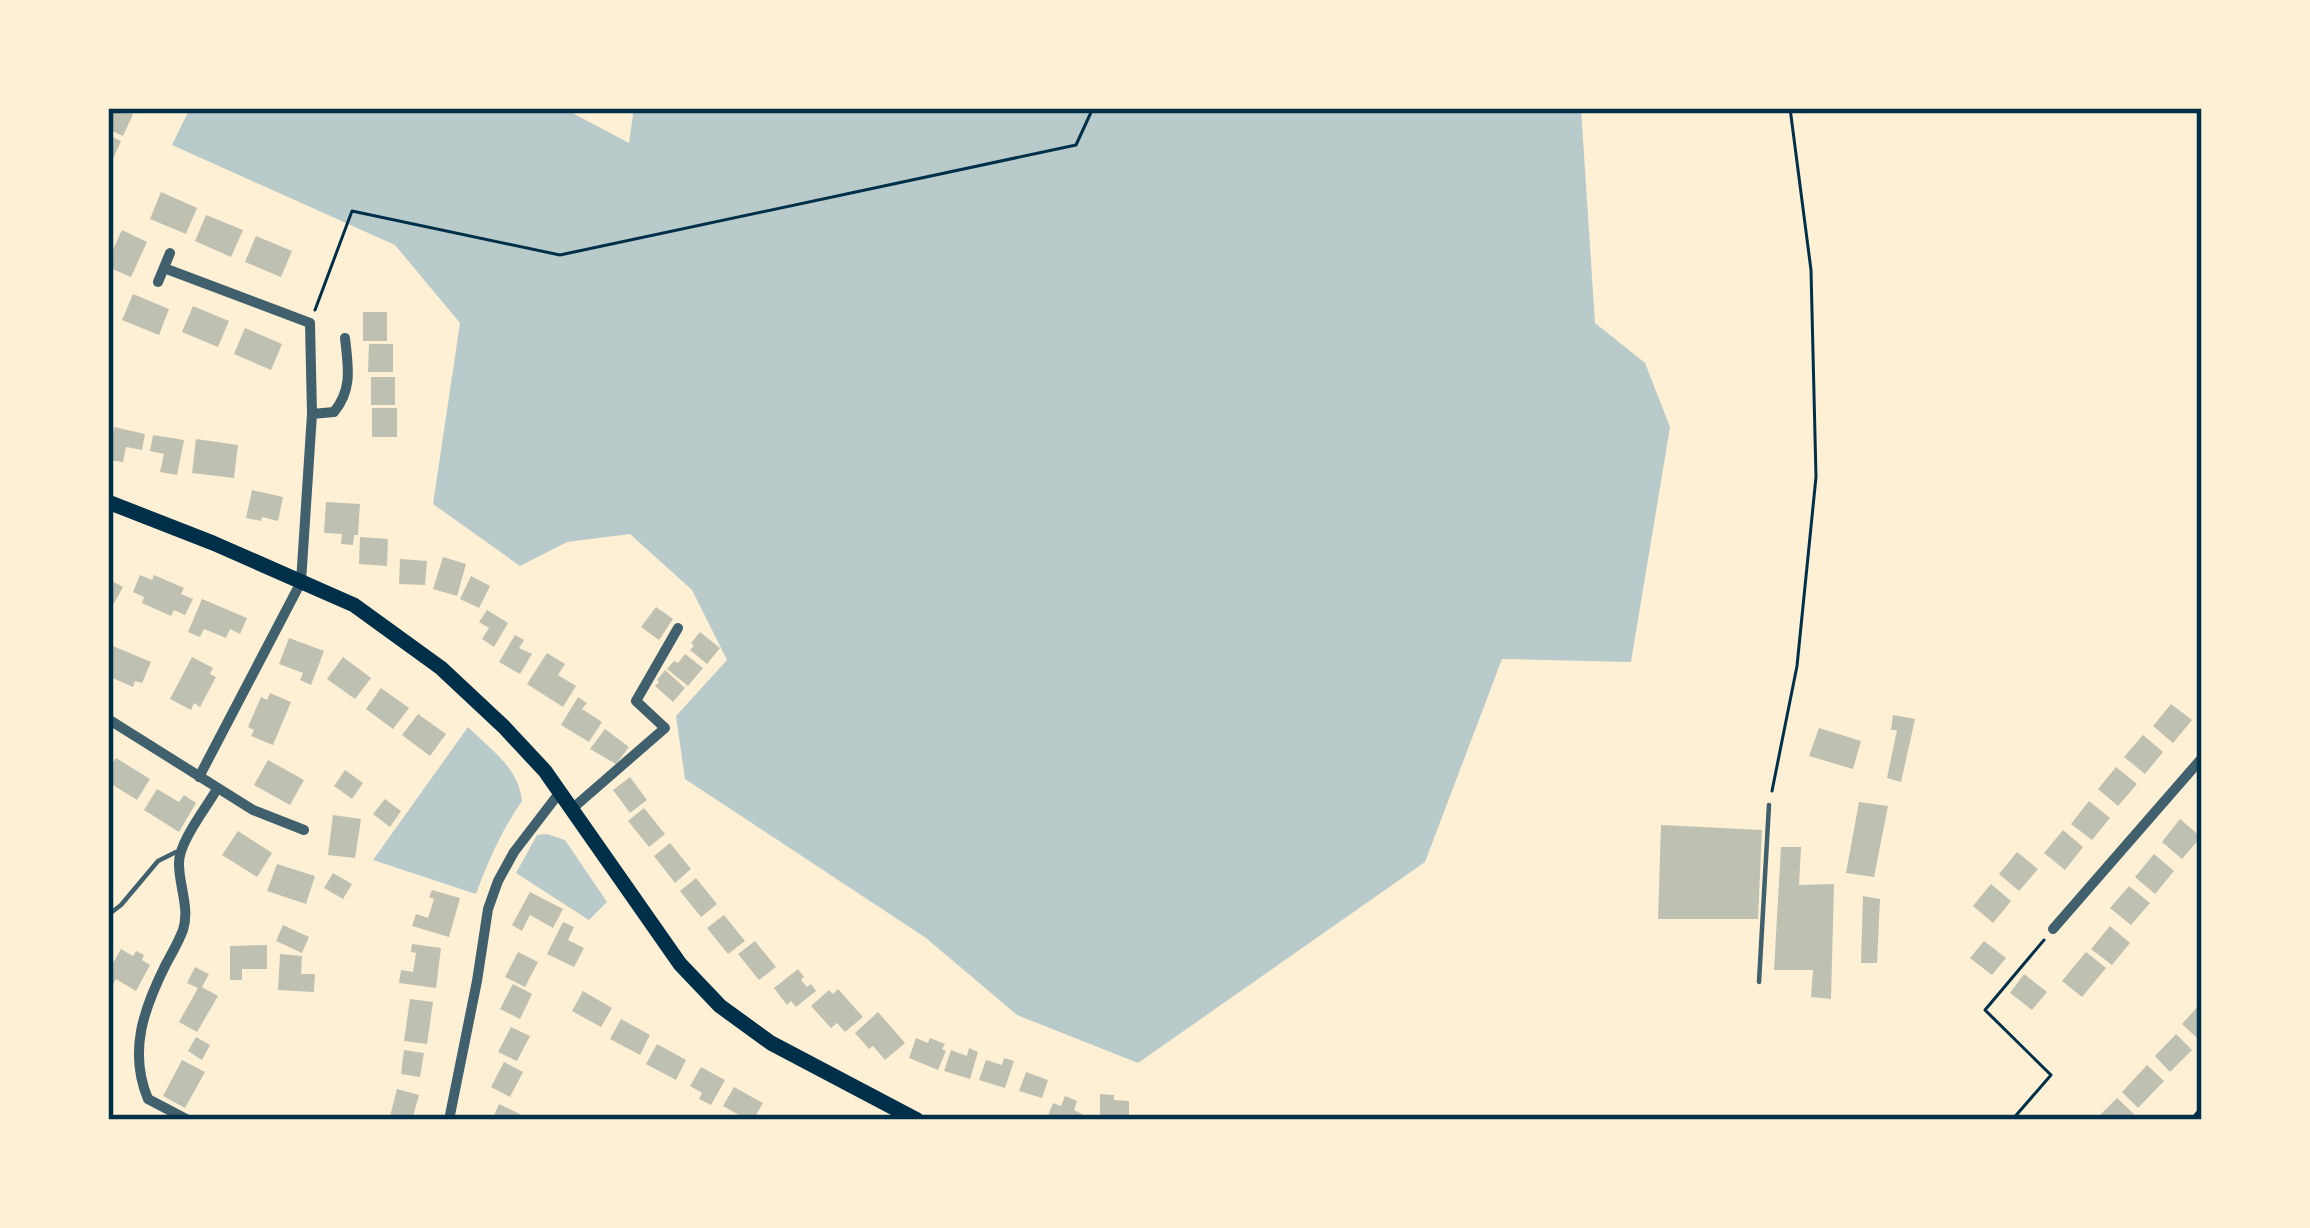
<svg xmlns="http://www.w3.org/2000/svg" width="2310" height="1228" font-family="'Roboto Condensed',sans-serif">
	<rect width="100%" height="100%" fill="#fdf0d5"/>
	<path fill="#b9caca" d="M190 108H563L629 143 634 108H1581L1595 323 1645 363 1670 427 1631 662 1502 659 1425 862 1138 1063 1017 1015 926 938 685 779 676 716 727 660 692 590 630 534 567 542 520 566 433 504 460 323 395 245 172 145Z
		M468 727C491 750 519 768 522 801 502 830 488 861 476 894L373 860Z
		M547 834 565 840 607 902 589 920 516 873 537 835Z"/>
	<path fill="#bec0b2" d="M108 108H120L133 114 123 136 108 129Z
		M108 135 121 141 108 170Z
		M161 192 197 208 186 234 150 219Z
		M206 215 243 230 231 257 195 241Z
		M122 230 147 242 131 277 108 267V260Z
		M256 236 292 251 281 277 245 262Z
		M133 294 169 309 159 335 122 320Z
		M193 306 229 321 218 347 182 332Z
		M363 312H387V341H363Z
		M245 328 282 344 271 370 234 354Z
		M369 344H393V372H368Z
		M371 377H395V405H371Z
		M372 408H397V437H372Z
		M114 427 145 434 142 450 126 447 123 462 108 460Z
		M153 435 184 440 177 475 160 472 164 454 150 451Z
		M196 439 238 445 234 478 192 473Z
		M252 490 283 497 278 521 262 517 261 521 246 518Z
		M326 502 360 504 358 535H354L353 545 341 544 342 534 324 533Z
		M360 537 388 539 387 566 359 564Z
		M443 557 466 564 457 596 433 589Z
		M400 559 427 561 425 585 399 584Z
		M140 575 152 580 154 575 184 588 181 594 193 599 185 615 174 610 171 616 142 603 144 597 133 592Z
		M471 576 490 586 479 608 460 599Z
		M112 581 123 587 108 614V583Z
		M202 599 247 618 240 634 230 629 226 638 204 629 200 637 188 632Z
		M656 607 673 619 659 640 641 627Z
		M487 610 508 623 494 647 482 639 489 628 479 622Z
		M700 632 720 648 707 664 690 650 694 646 691 643Z
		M515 635 524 640 519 648 532 654 520 674 499 662Z
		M289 638 324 651 311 685 300 680 303 673 279 664Z
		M108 644 151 662 142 683 135 681 133 687 108 676Z
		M547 653 565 664 558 675 576 686 563 707 527 684Z
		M685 654 703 668 688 686 667 669 674 661 678 663Z
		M192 657 213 668 210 674 216 677 200 707 194 703 191 710 170 699Z
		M343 657 371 678 355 699 327 679Z
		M665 670 685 688 673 702 655 686 659 682 657 680Z
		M381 688 409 708 393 729 366 709Z
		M270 693 291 702 273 745 251 736 254 730 248 727 261 697 267 700Z
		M578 697 587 703 582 709 602 722 589 742 561 725Z
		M2171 704 2192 720 2173 743 2153 726Z
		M418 714 446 734 430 756 402 735Z
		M1893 715 1915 719 1901 782 1887 778 1897 730H1891Z
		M1819 728 1861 741 1853 769 1809 756Z
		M605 729 629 747 616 764 590 749Z
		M2143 735 2163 752 2145 774 2124 757Z
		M116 758 150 779 137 800 108 782V770Z
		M268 760 304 780 290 805 254 785Z
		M2116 767 2137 784 2118 806 2098 789Z
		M345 770 363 783 352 799 334 786Z
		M630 777 647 800 630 813 613 790Z
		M157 789 179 802 184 795 196 803 179 832 144 810Z
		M385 799 401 811 390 827 373 814Z
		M2089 801 2110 818 2092 840 2071 824Z
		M1859 802 1888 806 1874 877 1846 873Z
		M644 808 665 834 649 847 628 821Z
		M333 815 361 819 355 858 328 855Z
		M2180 819 2201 837 2182 859 2162 842Z
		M1661 825 1762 830 1758 919H1658Z
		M2063 830 2083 847 2065 870 2044 853Z
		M238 831 272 853 257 877 222 855Z
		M670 843 691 869 675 883 654 856Z
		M1781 847H1801L1799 885 1834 884 1831 999 1811 997 1813 970H1774Z
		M2017 852 2038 869 2019 891 1999 874Z
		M2154 854 2174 871 2155 894 2135 877Z
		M277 864 315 876 306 904 267 891Z
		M333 873 352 884 343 899 324 888Z
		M696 878 717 904 701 917 680 891Z
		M1991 884 2011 901 1993 923 1973 906Z
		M2129 886 2150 903 2131 925 2110 908Z
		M432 890 460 898 449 937 412 926 416 914 428 918 434 899 429 897Z
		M530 892 563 909 553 928 530 915 522 931 512 925Z
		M1863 896 1880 899 1877 963H1861Z
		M724 915 745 941 728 954 707 928Z
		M563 922 574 927 568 940 584 948 574 967 547 954Z
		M283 925 309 937 302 953 276 941Z
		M2110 926 2130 943 2112 965 2091 949Z
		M755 941 776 967 759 980 738 954Z
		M1984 941 2006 958 1992 975 1970 958Z
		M412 944 441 948 436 988 399 983 401 970 413 972 416 953 411 952Z
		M267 945V969H242V980H230V946Z
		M121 949 133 956 136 951 144 955 142 960 150 965 136 991 116 979 108 993V972Z
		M518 952 538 962 525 987 505 977Z
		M2086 952 2106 968 2082 997 2062 981Z
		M280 954 302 956 301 974H315L314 992 278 990Z
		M195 967 209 974 202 987 218 996 197 1032 179 1022 198 988 187 983Z
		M798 969 804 977 801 980 807 987 811 984 816 991 796 1007 791 1001 787 1005 774 988Z
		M2024 974 2047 992 2032 1010 2010 993Z
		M513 984 532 994 520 1019 500 1009Z
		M838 989 863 1017 845 1032 837 1023 831 1028 811 1006 829 990 833 994Z
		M583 991 612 1008 601 1027 572 1011Z
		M410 999 433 1002 427 1044 404 1041Z
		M2202 1002V1034L2198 1039 2182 1024Z
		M878 1012 905 1043 885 1060 873 1046 869 1049 855 1033Z
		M621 1019 650 1035 640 1055 610 1039Z
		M511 1027 530 1036 517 1061 498 1052Z
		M2176 1034 2192 1050 2170 1072 2155 1056Z
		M196 1037 210 1045 202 1060 188 1051Z
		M916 1038 928 1043 930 1038 945 1044 942 1049 946 1051 938 1070 909 1058Z
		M657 1044 686 1060 676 1080 646 1064Z
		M969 1048 978 1052 970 1079 944 1071 951 1050 967 1056Z
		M404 1050 424 1053 420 1077 401 1074Z
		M1004 1058 1014 1061 1005 1088 979 1080 986 1060 1002 1065Z
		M182 1060 205 1072 185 1108 163 1096Z
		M504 1062 523 1072 510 1097 491 1087Z
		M2147 1065 2164 1081 2138 1108 2122 1092Z
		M701 1067 725 1080 711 1105 699 1099 702 1093 690 1086Z
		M1026 1072 1048 1080 1042 1098 1019 1091Z
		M734 1087 763 1103 753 1120H748L723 1106Z
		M397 1089 419 1095 412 1120H389Z
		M1100 1094 1114 1095V1100L1129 1101V1120H1100Z
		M1065 1096 1077 1101 1074 1110 1082 1114 1079 1120 1047 1118 1053 1103 1061 1106Z
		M2117 1098 2134 1114 2128 1120H2095Z
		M499 1104 532 1120H492Z"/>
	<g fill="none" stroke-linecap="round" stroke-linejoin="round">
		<path stroke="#003049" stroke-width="3" d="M315 310 352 211 560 255 1076 145 1093 108
			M1772 791 1797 666 1816 477 1811 270 1790 108
			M2012 1120 2051 1075 1985 1010 2044 940
			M2191 1120 2202 1107"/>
		<path stroke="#3f606c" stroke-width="4.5" d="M108 915 121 905 158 861 176 852
			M1759 982 1769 805"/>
		<path stroke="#3f606c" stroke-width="10" d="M164 268 310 323 312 414 301 582 199 777
			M158 282 170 253
			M312 414 334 412C353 389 348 366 345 338
			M108 719 253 810 304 830
			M573 808 665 728 636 701 678 628
			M2053 929 2202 758
			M188 1120 148 1099C128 1051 144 1008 166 964 172 953 179 941 183 930 190 908 179 886 179 864 178 843 206 808 217 789
			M449 1120 477 981 488 909 498 881 514 852 560 792"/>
		<path stroke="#003049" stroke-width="15" d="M108 502 213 543 354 605 441 668 504 727 545 771 680 964 720 1006 771 1043 917 1120"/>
	</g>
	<rect width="2310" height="1228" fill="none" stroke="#fdf0d5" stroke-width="222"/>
	<rect x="111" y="111" width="2088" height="1006" fill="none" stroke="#003049" stroke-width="4.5"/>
</svg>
